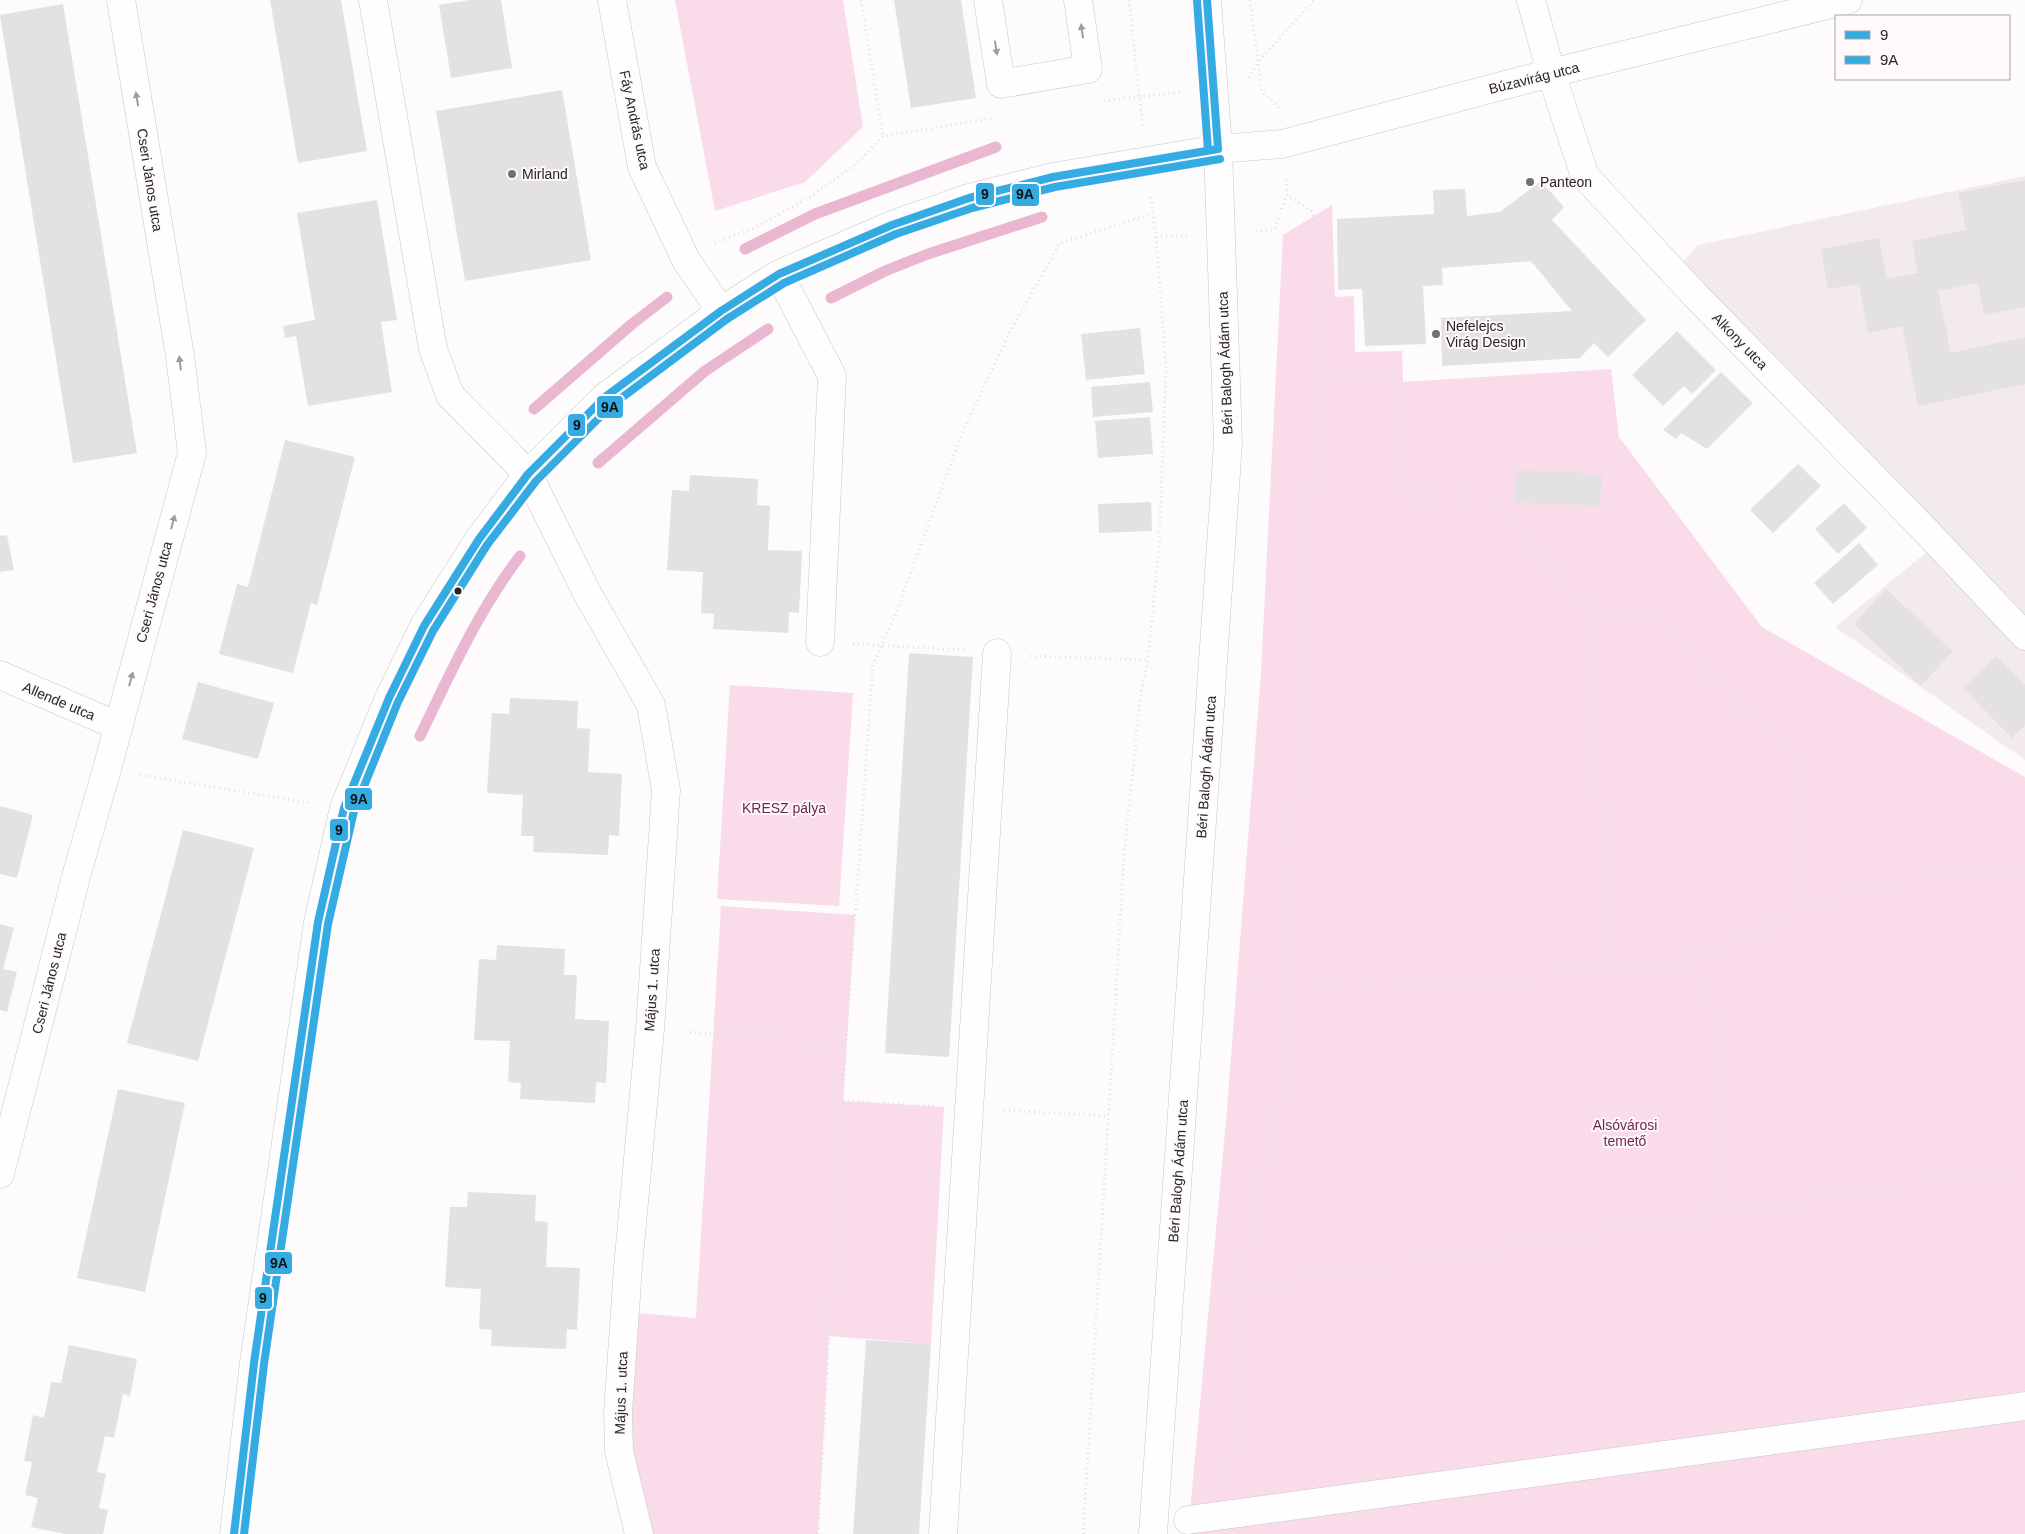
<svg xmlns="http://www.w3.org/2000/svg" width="2025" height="1534" font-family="Helvetica,sans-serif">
	<rect width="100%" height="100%" fill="#fdfbfc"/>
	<path fill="#f3eaee" d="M2025 176V760L1835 627 1928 551 1667 279 1698 245Z"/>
	<path fill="#fadbe9" d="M675 0H843L863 127 805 182 715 211Z
		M1332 205 1335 297 1354 296 1355 352 1402 351 1403 382 1611 369 1619 437 1762 627 2025 777V1534H1188L1226 1121 1261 673 1283 235Z
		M730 685 853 693 839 906 717 899Z
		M721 906 855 915 843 1101 944 1107 931 1344 829 1336 818 1534H639L626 1487 624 1312 696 1318Z"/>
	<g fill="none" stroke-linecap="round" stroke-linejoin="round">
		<path stroke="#e9b8d0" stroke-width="11" d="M745 249 815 214 996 147
			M831 298 885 271 928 254 1042 217
			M534 409 632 324 667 297
			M598 463 705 371 768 329
			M420 736C450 674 478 611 520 556"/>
	</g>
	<path fill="#e4e1e2" d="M270 0H341L367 151 298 163Z
		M470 0H501L512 68 451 78 439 5Z
		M894 0H961L976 98 911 108Z
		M63 4 137 453 73 463 0 15Z
		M562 90 591 260 465 281 436 111Z
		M2025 180V307L1984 315 1978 283 1938 291 1951 353 2025 337V384L1918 406 1902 326 1868 333 1859 284 1828 289 1821 249 1879 238 1887 279 1918 273 1912 241 1966 230 1958 193Z
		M1541 181 1564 207 1552 220 1646 320 1608 357 1594 343 1580 358 1442 366 1441 318 1572 311 1531 261 1442 268 1443 285 1423 286 1426 344 1365 346 1362 289 1338 290 1337 219 1434 214 1433 190 1465 189 1467 216 1500 212Z
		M377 200 397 320 381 322 392 392 308 406 296 336 285 338 283 326 315 320 297 213Z
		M1140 328 1145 374 1086 380 1081 334Z
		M1677 331 1716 370 1692 394 1684 386 1663 406 1632 375Z
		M1721 372 1753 403 1707 449 1681 433 1676 439 1663 430Z
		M1150 382 1153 412 1093 417 1091 387Z
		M1150 417 1153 454 1098 458 1095 421Z
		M285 440 355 457 317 605 311 603 293 673 219 654 237 584 248 587Z
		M1798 464 1821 486 1773 533 1750 510Z
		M1517 470 1602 474 1600 506 1515 502Z
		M690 475 758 479 757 505 770 506 768 550 802 551 799 613 789 612 788 633 713 629 714 614 701 613 703 572 667 570 672 490 689 491Z
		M1151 502 1152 531 1099 533 1098 504Z
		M1844 503 1867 528 1838 554 1815 529Z
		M7 535 14 570 0 572V536Z
		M1859 543 1878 565 1833 604 1814 583Z
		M1886 589 1953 651 1921 686 1854 624Z
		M909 653 973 657 949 1057 885 1053Z
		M1996 656 2025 685V725L2012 738 1963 688Z
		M198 682 274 703 258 759 182 739Z
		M510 698 578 701 577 728 590 729 588 772 622 774 619 836 609 835 608 855 533 852 534 836H521L523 795 487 793 492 713 509 714Z
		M0 806 33 815 17 878 0 874Z
		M183 830 254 848 198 1061 127 1043Z
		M0 924 14 928 3 969 17 972 7 1012 0 1010Z
		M497 945 565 949 564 975H577L575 1019 609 1021 606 1083 596 1082 595 1103 520 1099 521 1083 508 1082 510 1041 474 1040 479 959 496 960Z
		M118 1089 185 1103 145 1292 77 1278Z
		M468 1192 536 1195 535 1221 548 1222 546 1267 580 1268 577 1330 567 1329 566 1349 491 1346 492 1330 479 1329 481 1289 445 1287 450 1207H467Z
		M866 1340 931 1344 919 1534H853Z
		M69 1345 137 1359 130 1396 123 1394 114 1438 105 1436 97 1472 106 1474 99 1508 108 1510 103 1534H65L31 1527 38 1498 25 1495 32 1462 24 1461 33 1415 44 1418 51 1382 61 1383Z"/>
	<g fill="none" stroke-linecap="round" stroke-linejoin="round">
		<g stroke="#c8c6c7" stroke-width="29">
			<path id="minor" d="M373 0 433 349 450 395 528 474 587 593 651 705 666 790 650 1029 628 1267 618 1413 619 1451 639 1534
				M612 0 642 167 686 260 721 311
				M988 0 1001 84 1088 69 1078 0
				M1531 0 1551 73 1585 176 1695 295 1927 532 2025 636
				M779 274 832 376 820 642
				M0 675 118 726
				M0 1174 77 873 107 769 192 453 180 356 121 0
				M1188 1520 2025 1406
				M234 1534 254 1363 318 922 344 808 389 698 424 626 479 539 528 474 605 397 721 311 779 274 892 225 969 198 1053 177 1218 149 1282 144 1551 73 1848 0
				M943 1534 997 653
				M1153 1534 1228 443 1218 149 1207 0"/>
		</g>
		<path stroke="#e2e2e2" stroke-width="3" stroke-dasharray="1 4" stroke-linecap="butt" d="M861 0 883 136
			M1129 0 1143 128
			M1250 0 1262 92 1278 106 1279 111
			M1249 78 1257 63 1314 0
			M1104 101 1180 92
			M1256 231 1274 230 1287 195 1286 179
			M1156 237 1188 235
			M715 243 754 228 810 197 855 165 883 136 994 118
			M1316 382H1403V495L1490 496 1523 538 1584 605 1662 618 1707 675 1802 760 1796 913
			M1584 605 1590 632 1598 787 1614 970
			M853 644 964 650
			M1030 656 1148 660
			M140 775 311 803
			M1691 958 1724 1036 1711 1215
			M1252 976 1511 977 1672 966 1761 930 1824 898 1929 875H2020L2025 877
			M685 1032 846 1043
			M843 1101 935 1106
			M1004 1110 1108 1116
			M1215 1291 2025 1167
			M1228 1480 1236 1415 1244 1261 1282 1086 1285 976 1301 711 1316 382 1313 212 1287 195
			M818 1534 846 1043 873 665 897 610 964 428 1013 326 1060 243 1152 214
			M1083 1534 1124 857 1141 692 1148 660 1159 549 1166 367 1156 237 1150 194"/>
		<use href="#minor" stroke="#fffeff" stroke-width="28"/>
		<g stroke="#fefafc" stroke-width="11">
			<path id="bus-1" d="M1207 0 1218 149
				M234 1534 254 1363 318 922 344 808 389 698 424 626 479 539 528 474 605 397 721 311 779 274 892 225 969 198 1053 177 1218 149"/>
		</g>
		<g stroke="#fefafc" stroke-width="11">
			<path id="bus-2" d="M1197 1 1208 150
				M244 1534 264 1364 328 924 354 811 398 702 433 631 487 545 536 481 612 405 727 319 784 283 896 234 972 208 1055 187 1220 159"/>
		</g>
		<use href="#bus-1" stroke="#35abe3" stroke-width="8"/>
		<use href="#bus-2" stroke="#35abe3" stroke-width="8"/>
	</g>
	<defs><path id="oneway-solid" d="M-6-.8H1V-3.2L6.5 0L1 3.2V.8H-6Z" transform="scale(1.25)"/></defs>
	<g fill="#9e9c9d">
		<use href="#oneway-solid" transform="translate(1082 31) rotate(-98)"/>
		<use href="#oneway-solid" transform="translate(996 48) rotate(81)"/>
		<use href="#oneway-solid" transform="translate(137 99) rotate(-99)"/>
		<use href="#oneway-solid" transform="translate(180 363) rotate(-97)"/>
		<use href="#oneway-solid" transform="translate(173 522) rotate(-75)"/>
		<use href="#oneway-solid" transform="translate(131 679) rotate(-75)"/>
	</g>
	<g fill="#737071" stroke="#fefafc" stroke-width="2">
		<circle cx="512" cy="174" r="5"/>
		<circle cx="1530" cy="182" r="5"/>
		<circle cx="1436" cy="334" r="5"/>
	</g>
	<circle fill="#282526" stroke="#fefafc" stroke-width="2" cx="458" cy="591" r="4.5"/>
	<g text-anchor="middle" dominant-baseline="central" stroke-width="4" stroke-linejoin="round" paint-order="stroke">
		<g font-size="14" fill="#282526" stroke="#fefafc">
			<text transform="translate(1534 78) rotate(-14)">Búzavirág utca</text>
			<text transform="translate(635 120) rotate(78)">Fáy András utca</text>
			<text transform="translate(150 180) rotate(81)">Cseri János utca</text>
			<text transform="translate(1740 341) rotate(46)">Alkony utca</text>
			<text transform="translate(1225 363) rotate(-92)">Béri Balogh Ádám utca</text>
			<text transform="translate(154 592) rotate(-75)">Cseri János utca</text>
			<text transform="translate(59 701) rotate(23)">Allende utca</text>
			<text transform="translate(1206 767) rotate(-86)">Béri Balogh Ádám utca</text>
			<text transform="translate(49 983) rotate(-76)">Cseri János utca</text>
			<text transform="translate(652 990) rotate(-86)">Május 1. utca</text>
			<text transform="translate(1178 1171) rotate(-86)">Béri Balogh Ádám utca</text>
			<text transform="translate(621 1393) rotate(-88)">Május 1. utca</text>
		</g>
		<g font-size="14" fill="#282526" stroke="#fefafc" text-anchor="start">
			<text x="522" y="174">Mirland</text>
			<text x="1540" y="182">Panteon</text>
			<text x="1446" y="326">Nefelejcs<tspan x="1446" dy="16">Virág Design</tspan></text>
		</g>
		<g font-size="14" fill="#732451" stroke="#fefafc">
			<text x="784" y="808">KRESZ pálya</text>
			<text x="1625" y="1125">Alsóvárosi<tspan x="1625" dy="16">temető</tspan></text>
		</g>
	</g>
	<g stroke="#fefafc" stroke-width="2">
		<rect x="975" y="182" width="20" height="24" rx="5" fill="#35abe3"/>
		<rect x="1011" y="183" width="29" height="24" rx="5" fill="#35abe3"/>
		<rect x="596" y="395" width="28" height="24" rx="5" fill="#35abe3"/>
		<rect x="567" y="413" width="19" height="24" rx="5" fill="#35abe3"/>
		<rect x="344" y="787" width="29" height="24" rx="5" fill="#35abe3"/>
		<rect x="329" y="818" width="20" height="24" rx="5" fill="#35abe3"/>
		<rect x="264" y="1251" width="29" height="24" rx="5" fill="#35abe3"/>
		<rect x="254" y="1286" width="19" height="24" rx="5" fill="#35abe3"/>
	</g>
	<g font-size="14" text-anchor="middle" font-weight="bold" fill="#111">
		<text x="985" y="199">9</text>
		<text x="1025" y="199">9A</text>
		<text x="610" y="412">9A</text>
		<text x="577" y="430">9</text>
		<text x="359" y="804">9A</text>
		<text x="339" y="835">9</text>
		<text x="279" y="1268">9A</text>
		<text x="263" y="1303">9</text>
	</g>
	<rect x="1835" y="15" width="175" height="65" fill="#fefafc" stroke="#a8a5a6"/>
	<rect x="1845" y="31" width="25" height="8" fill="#35abe3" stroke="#a8a5a6"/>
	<text x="1880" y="40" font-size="15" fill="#282526">9</text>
	<rect x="1845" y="56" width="25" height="8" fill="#35abe3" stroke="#a8a5a6"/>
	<text x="1880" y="65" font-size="15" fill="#282526">9A</text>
</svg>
